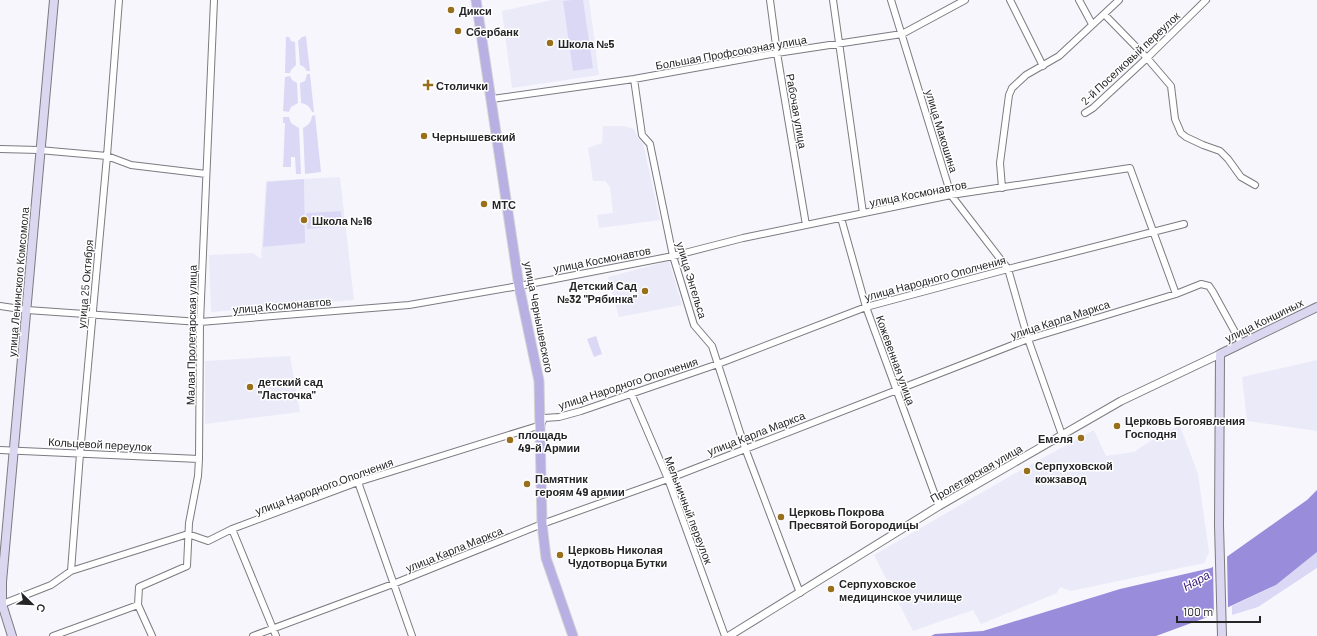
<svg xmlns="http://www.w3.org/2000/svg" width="1317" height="636" font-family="Barlow,sans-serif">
	<rect width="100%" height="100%" fill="#f7f6fd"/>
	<path fill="#ebeaf8" d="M551 0H589L599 75 512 88 502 11Z
		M603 126H623L634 129 638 138 643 143 660 220 599 228 597 215 613 213 610 187 605 181H593L588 148 602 143Z
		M340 177 354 300 211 312 209 255 253 253 261 259 266 181Z
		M669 261 682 305 619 317 608 277Z
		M290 356 300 412 205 424V361Z
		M1317 360V431L1247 421 1242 377Z
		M1180 426 1198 474 1209 552 1204 563 1071 591 1060 587 1057 593 981 624 973 610 913 631 874 555 1012 475 1094 430 1106 456 1134 452 1165 431Z"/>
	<path fill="#dbd8f6" d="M572 0H583L593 68 573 71 563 1Z
		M306 36 310 71H307L304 67 300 65 298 41 302 37Z
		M286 37H289L291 41 295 42 296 65 291 70 290 73H285Z
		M307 74H310L314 112H312C310 107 307 104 301 103L300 83 305 81Z
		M290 76 292 80 297 83 298 103 291 107 289 112 283 111 285 77Z
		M315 115 321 172 305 174 303 128C309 125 311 122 312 116Z
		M283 117H289L291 123 299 128 301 174H296L295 157H291V167H283L285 123H283Z
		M304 179 305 243 263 247 267 182Z
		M341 211 342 226 307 229 306 213Z
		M596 336 602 354 594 357 587 339Z
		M1317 552V568L1258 607 1232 615V606L1276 585Z"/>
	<path fill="#998cdb" d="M1317 490V552L1276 585 1205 618 1156 636H931L935 634 983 631 1120 589 1211 568 1307 500Z"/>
	<path fill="#f7f6fd" d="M1227 554 1228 609 1214 616 1213 564Z"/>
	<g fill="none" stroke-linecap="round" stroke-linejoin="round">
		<g stroke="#7b7b80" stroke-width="8">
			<path id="minor" d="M770 0 777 53 806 225
				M833 0 863 213
				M891 0 951 195 1008 269 1028 339 1062 435
				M1010 0 1043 66
				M1079 0 1092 24
				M1104 14 1147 58 1171 86 1175 119 1181 133 1186 137 1203 145 1220 151 1228 159 1241 177 1255 185
				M634 79 642 135 650 144 673 256 694 325 712 346 745 448 800 593
				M492 99 634 79 777 53 902 34 965 0
				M1085 113 1093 108 1147 58 1206 0
				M0 149 39 150 107 156 131 165 206 174
				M1002 188 1000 163 1009 95 1012 88 1026 75 1059 56 1119 0
				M841 218 866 307 939 506
				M0 306 27 310 200 322 409 305 519 286 673 256 743 238 951 195 1130 168 1176 294
				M631 393 668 479 725 636
				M0 450 199 459
				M358 482 412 636
				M232 529 276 636
				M71 571 80 454 107 156 119 0
				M0 605 51 585 71 571 188 534 208 541 232 529 358 482 541 425 544 418 559 417 581 411 718 364 866 307 1008 269 1184 224
				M53 636 138 605
				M152 636 138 605 139 587 187 566 189 523 198 476 199 459 200 322 214 0
				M253 636 393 584 542 524 668 479 1028 339 1176 294 1201 284 1209 286 1213 292 1241 343"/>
		</g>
		<g stroke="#7b7b80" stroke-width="9">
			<path id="tertiary" d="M729 636 939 506 1121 401 1220 354"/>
		</g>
		<g stroke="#7b7b80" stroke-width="10">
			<path id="secondary" d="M12 636 2 604V582L54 0
				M1222 636 1219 525 1220 354 1317 307"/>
		</g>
		<g stroke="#d3d3d4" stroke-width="11">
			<path id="primary" d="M476 0 519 286 539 381 542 524 546 558 573 636"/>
		</g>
		<use href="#minor" stroke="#fff" stroke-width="6"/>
		<use href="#tertiary" stroke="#fff" stroke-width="7"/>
		<use href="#secondary" stroke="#dcd7f1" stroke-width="8"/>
		<use href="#primary" stroke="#b8afe3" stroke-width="9"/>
	</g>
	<g fill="#986f1b" stroke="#fff" stroke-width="1.5">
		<circle cx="451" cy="10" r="4"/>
		<circle cx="458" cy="31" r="4"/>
		<circle cx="550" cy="43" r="4"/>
		<path d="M426 79h4v4h4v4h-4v4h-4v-4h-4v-4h4z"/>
		<circle cx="424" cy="136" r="4"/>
		<circle cx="484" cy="204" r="4"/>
		<circle cx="304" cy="220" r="4"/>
		<circle cx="645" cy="291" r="4"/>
		<circle cx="250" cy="387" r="4"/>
		<circle cx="1117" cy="426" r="4"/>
		<circle cx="1081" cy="438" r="4"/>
		<circle cx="510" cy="440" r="4"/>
		<circle cx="1027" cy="471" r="4"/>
		<circle cx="527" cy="484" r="4"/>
		<circle cx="781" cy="517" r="4"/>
		<circle cx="560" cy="555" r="4"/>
		<circle cx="831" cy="589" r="4"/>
	</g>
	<g text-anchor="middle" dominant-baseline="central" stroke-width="3" stroke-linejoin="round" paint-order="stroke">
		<g font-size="11" font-weight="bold" fill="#252427" stroke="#fff" text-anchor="start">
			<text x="459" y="10">Дикси</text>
			<text x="466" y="31">Сбербанк</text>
			<text x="558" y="43">Школа №5</text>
			<text x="436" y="85">Столички</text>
			<text x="432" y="136">Чернышевский</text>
			<text x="492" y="204">МТС</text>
			<text x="312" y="220">Школа №16</text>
			<text x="637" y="285" text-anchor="end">Детский Сад<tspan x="637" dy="13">№32 "Рябинка"</tspan></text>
			<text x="258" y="381">детский сад<tspan x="258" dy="13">"Ласточка"</tspan></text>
			<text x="1125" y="420">Церковь Богоявления<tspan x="1125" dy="13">Господня</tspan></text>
			<text x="518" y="434">площадь<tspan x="518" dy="13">49-й Армии</tspan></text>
			<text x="1073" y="438" text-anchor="end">Емеля</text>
			<text x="1035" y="465">Серпуховской<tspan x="1035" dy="13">кожзавод</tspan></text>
			<text x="535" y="478">Памятник<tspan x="535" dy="13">героям 49 армии</tspan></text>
			<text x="789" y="511">Церковь Покрова<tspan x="789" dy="13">Пресвятой Богородицы</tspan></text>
			<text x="568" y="549">Церковь Николая<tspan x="568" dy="13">Чудотворца Бутки</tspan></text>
			<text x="839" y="583">Серпуховское<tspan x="839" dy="13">медицинское училище</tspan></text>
		</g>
		<g font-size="11" fill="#252427" stroke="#fff">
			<text transform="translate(731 52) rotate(-10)">Большая Профсоюзная улица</text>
			<text transform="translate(1130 58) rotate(-43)">2-й Поселковый переулок</text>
			<text transform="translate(797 111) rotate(80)">Рабочая улица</text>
			<text transform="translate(942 131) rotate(73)">улица Макошина</text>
			<text transform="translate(918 193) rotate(-11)">улица Космонавтов</text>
			<text transform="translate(602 259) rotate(-11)">улица Космонавтов</text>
			<text transform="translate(935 278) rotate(-15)">улица Народного Ополчения</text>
			<text transform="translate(692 280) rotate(73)">улица Энгельса</text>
			<text transform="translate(18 282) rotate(-85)">улица Ленинского Комсомола</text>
			<text transform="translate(85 284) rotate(-85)">улица 25 Октября</text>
			<text transform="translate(282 305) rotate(-5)">улица Космонавтов</text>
			<text transform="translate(539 317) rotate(79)">улица Чернышевского</text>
			<text transform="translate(1060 319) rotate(-18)">улица Карла Маркса</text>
			<text transform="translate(1264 320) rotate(-26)">улица Коншиных</text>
			<text transform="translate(191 335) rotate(-89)">Малая Пролетарская улица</text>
			<text transform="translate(896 360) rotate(70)">Кожевенная улица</text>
			<text transform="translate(628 383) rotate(-18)">улица Народного Ополчения</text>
			<text transform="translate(756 433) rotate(-21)">улица Карла Маркса</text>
			<text transform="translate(100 444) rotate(3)">Кольцевой переулок</text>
			<text transform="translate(976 473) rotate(-30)">Пролетарская улица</text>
			<text transform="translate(324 486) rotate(-20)">улица Народного Ополчения</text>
			<text transform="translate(689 510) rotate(69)">Мельничный переулок</text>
			<text transform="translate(454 549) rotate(-22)">улица Карла Маркса</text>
		</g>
		<g font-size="12" font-style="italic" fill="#3a1d79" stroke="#fff">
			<text transform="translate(1196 580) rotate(-28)">Нара</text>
		</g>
	</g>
	<g transform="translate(32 604) rotate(113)" stroke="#ffffff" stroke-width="3" paint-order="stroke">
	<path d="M0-3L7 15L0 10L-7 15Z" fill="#252427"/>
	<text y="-6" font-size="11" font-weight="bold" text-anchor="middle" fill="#252427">С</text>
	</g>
	<path d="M1177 616v6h83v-6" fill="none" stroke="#252427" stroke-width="2"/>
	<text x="1183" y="616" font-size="12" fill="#252427" stroke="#ffffff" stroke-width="3" paint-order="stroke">100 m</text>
</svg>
